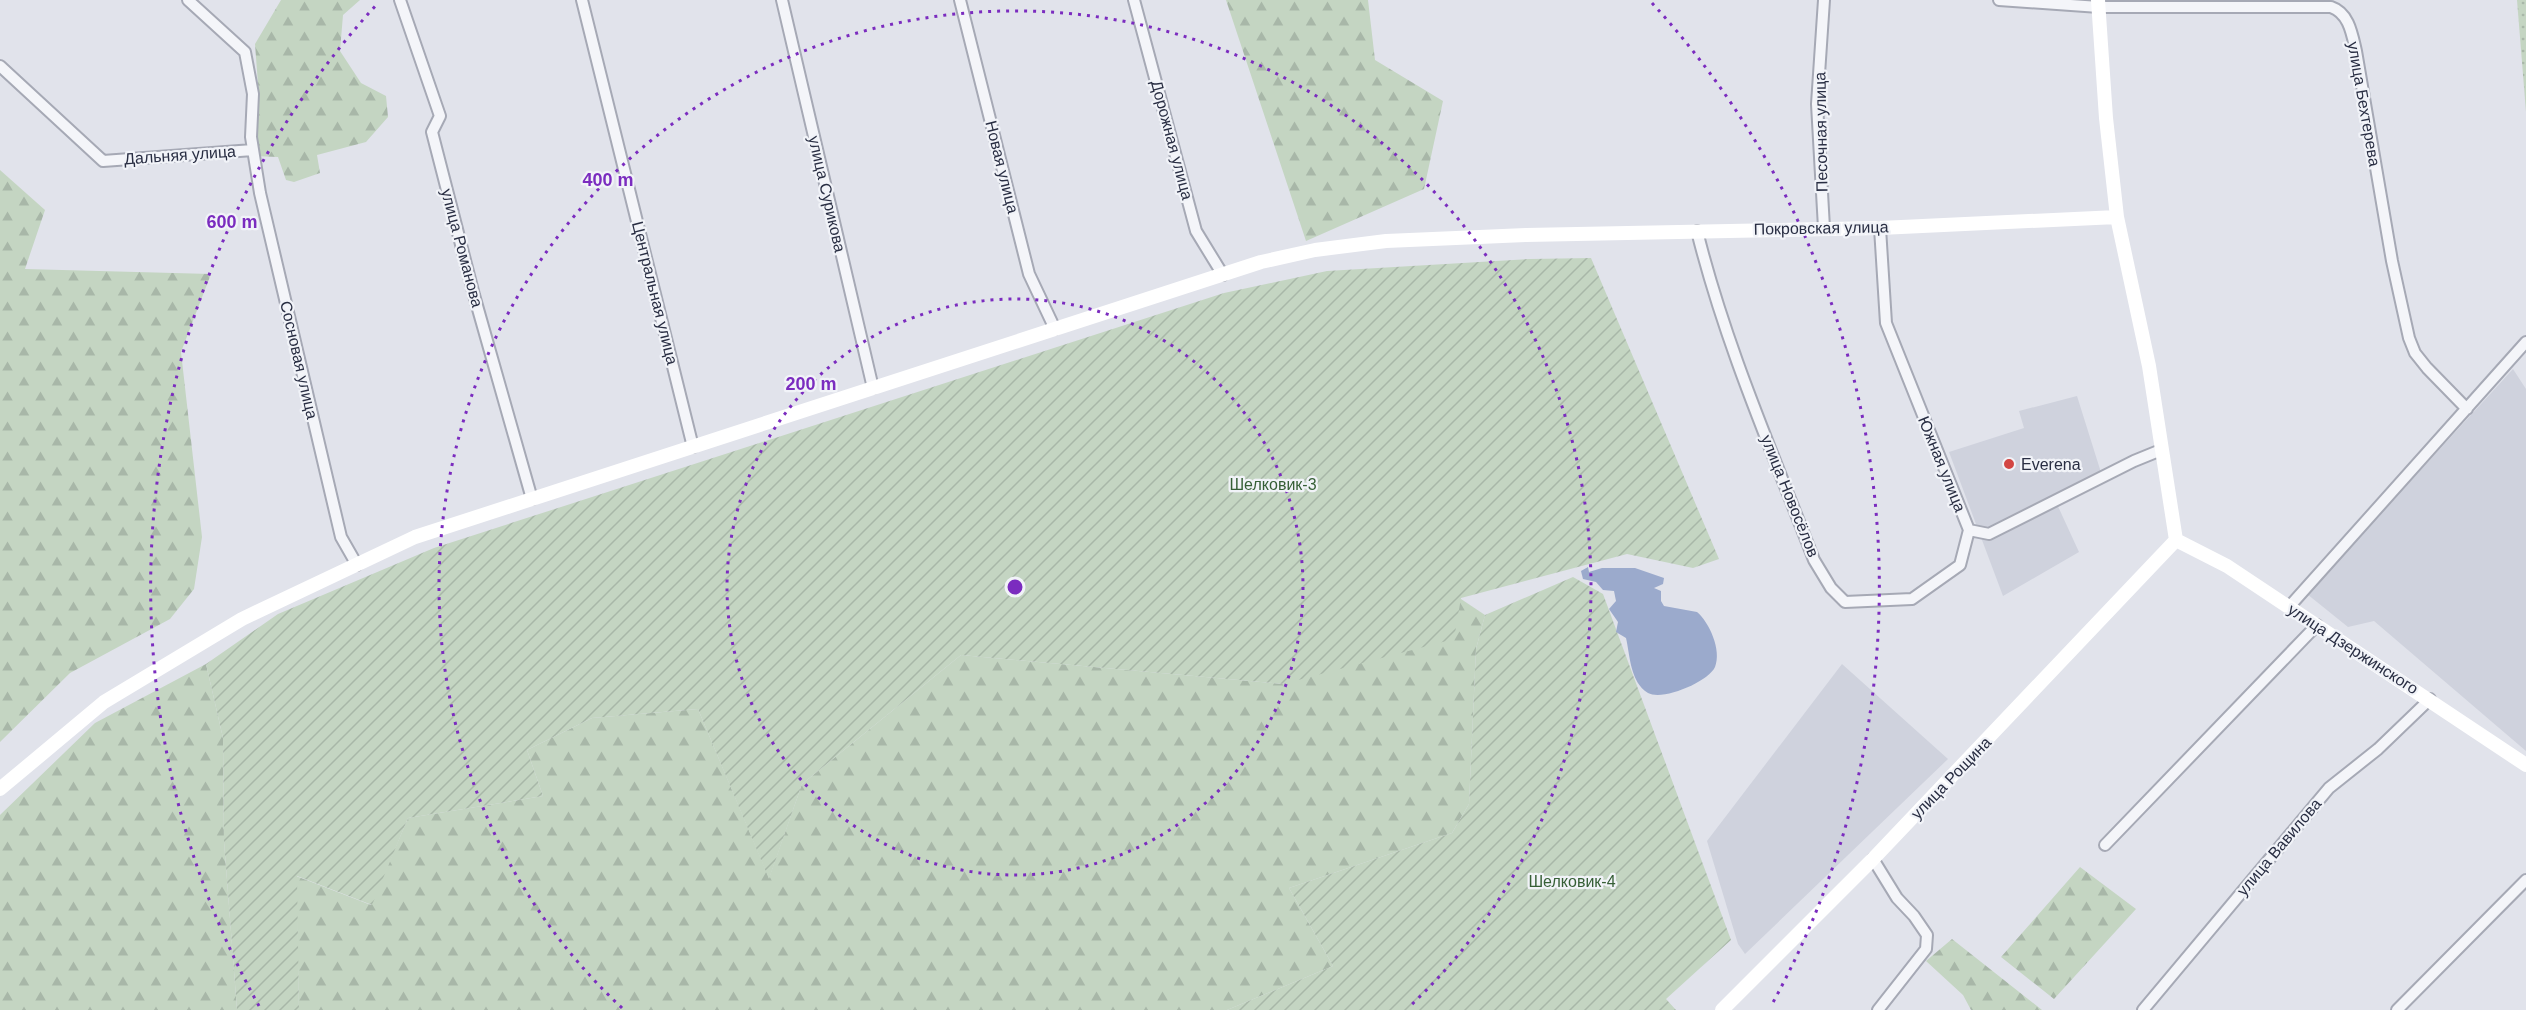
<svg xmlns="http://www.w3.org/2000/svg" width="2526" height="1010" font-family="Helvetica,sans-serif">
	<defs>
		<pattern id="grass-dots" width="8" height="8" patternUnits="userSpaceOnUse" patternTransform="scale(1.5)"><rect width="8" height="8" fill="#c4d5c2"/><path d="M2 2h.1M6 6h.1" fill="none" stroke="#a8b7a8" stroke-width="1.8" stroke-linecap="round"/></pattern>
		<pattern id="forest-firs" width="22" height="20" patternUnits="userSpaceOnUse" patternTransform="scale(1.5)"><rect width="22" height="20" fill="#c4d5c2"/><path d="M5 1l3.5 6h-7zM16 11l3.5 6h-7z" fill="#a8b7a8"/></pattern>
		<pattern id="garden-furrows" width="10" height="10" patternUnits="userSpaceOnUse" patternTransform="scale(1.5)"><rect width="10" height="10" fill="#c4d5c2"/><path d="M-1 1l2-2M0 10L10 0M9 11l2-2" fill="none" stroke="#a8b7a8"/></pattern>
	</defs>
	<rect width="100%" height="100%" fill="#e1e3eb"/>
	<path fill="#cfd2dd" d="M2513 369 2526 389V751L2374 621 2348 627 2307 594Z
		M2077 396 2104 482 2056 502 2079 552 2003 596 1949 452 2024 428 2019 411Z
		M1842 664 1948 759 1745 954 1738 944 1707 841Z"/>
	<path fill="url(#grass-dots)" d="M2517 0H2526V112Z"/>
	<path fill="url(#forest-firs)" d="M281 0H360L343 15 340 51 361 83 386 96 388 117 366 142 317 155 320 173 294 182 286 180 278 157 254 156 245 147 258 84 255 44Z
		M1226 0H1368L1375 60 1443 101 1424 189 1306 241Z
		M0 170 45 210 25 269 211 274 181 352 202 537 194 589 170 619 70 673 0 742Z
		M1461 599 1485 615 1476 649 1469 804 1452 833 1289 888 1333 966 1227 1010H299L296 876 371 905 408 818 543 796 527 750 592 718 698 709 769 878 802 784 961 655 1283 684Z
		M206 664 223 738 224 841 237 1010H0V815L95 723Z
		M2080 867 2136 909 2054 999 2001 957Z
		M1952 939 2042 1010H1971L1963 995 1926 961Z"/>
	<path fill="url(#garden-furrows)" d="M1591 258 1719 559 1693 568 1627 554 1461 598 1454 639 1283 684 961 655 802 784 769 879 698 709 592 718 527 750 543 796 408 818 372 905 297 876 299 1010H237L224 841 223 738 206 664 278 614 434 548 1224 293 1327 271 1530 259Z
		M1573 577 1603 594 1731 940 1666 999 1676 1010H1227L1333 966 1289 888 1452 833 1469 804 1476 649 1485 615Z"/>
	<path fill="#9baacc" d="M1588 567 1589 572 1602 568H1635L1664 578 1663 584 1654 588 1661 591V601L1664 606 1697 612C1709 622 1722 650 1715 667 1708 682 1663 701 1648 693 1630 682 1630 655 1626 638L1616 632 1618 622 1609 609 1616 601 1614 591 1603 590 1596 582 1583 579 1581 571Z"/>
	<g fill="none" stroke-linecap="round" stroke-linejoin="round">
		<g stroke="#a6a9b5" stroke-width="14">
			<path id="street" d="M188 0 245 52 253 94 251 137 260 193 341 537 357 565
				M400 0 440 116 432 132 474 295 532 499
				M582 0 693 447
				M782 0 873 388
				M960 0 1029 274 1055 329
				M1134 0 1196 231 1223 275
				M1999 0 2099 7H2331C2349 13 2352 34 2356 51L2392 261 2409 338 2415 353 2427 368 2467 409
				M0 66 103 161 253 150
				M1824 228 1817 104 1824 0
				M1880 228 1886 323 1969 530 1989 534 2134 461 2161 450
				M1697 231C1725 344 1772 451 1814 560L1831 588 1845 602 1912 599 1960 565 1969 530
				M2289 607 2526 342
				M2105 845 2317 625
				M1873 859 1897 898 1914 916 1927 935 1926 949 1878 1010
				M2143 1010 2329 788 2378 749 2430 699
				M2397 1010 2526 880"/>
		</g>
		<use href="#street" stroke="#f4f5f9" stroke-width="10"/>
		<path stroke="#fff" stroke-width="14" d="M2098 0 2106 118 2117 217 2149 366 2176 540
			M2176 540 2227 566 2526 765
			M0 789 104 702 242 619 415 537 1261 262 1315 250 1386 241 1526 235 1880 228 2117 217
			M1722 1010 1873 859 2176 540"/>
	</g>
	<g fill="none" stroke="#7b2cbf" stroke-width="3" stroke-dasharray="3 6">
		<circle cx="1015" cy="587" r="288"/>
		<path d="M622 1008A576 576 0 1 1 1408 1008"/>
		<path d="M259 1006A864 864 0 0 1 378 3M1652 3A864 864 0 0 1 1771 1006"/>
	</g>
	<circle fill="#d34643" stroke="#f1f3f8" stroke-width="2" cx="2009" cy="464" r="6"/>
	<g text-anchor="middle" dominant-baseline="central" stroke-width="4.5" stroke-linejoin="round" paint-order="stroke">
		<g font-size="16" fill="#292e43" stroke="#f1f3f8">
			<text transform="translate(2364 104) rotate(80)">улица Бехтерева</text>
			<text transform="translate(1821 132) rotate(-91)">Песочная улица</text>
			<text transform="translate(1172 140) rotate(75)">Дорожная улица</text>
			<text transform="translate(180 155) rotate(-4)">Дальняя улица</text>
			<text transform="translate(1002 167) rotate(76)">Новая улица</text>
			<text transform="translate(827 194) rotate(77)">улица Сурикова</text>
			<text transform="translate(1821 228) rotate(-1)">Покровская улица</text>
			<text transform="translate(462 248) rotate(75)">улица Романова</text>
			<text transform="translate(655 293) rotate(76)">Центральная улица</text>
			<text transform="translate(299 360) rotate(77)">Сосновая улица</text>
			<text transform="translate(1942 464) rotate(68)">Южная улица</text>
			<text transform="translate(1790 496) rotate(68)">улица Новосёлов</text>
			<text transform="translate(2353 649) rotate(33)">улица Дзержинского</text>
			<text transform="translate(1951 778) rotate(-46)">улица Рощина</text>
			<text transform="translate(2279 847) rotate(-50)">улица Вавилова</text>
		</g>
		<g font-size="16" fill="#292e43" stroke="#f1f3f8" text-anchor="start">
			<text x="2021" y="464">Everena</text>
		</g>
		<g font-size="16" fill="#365f36" stroke="#f1f3f8">
			<text x="1273" y="484">Шелковик-3</text>
			<text x="1572" y="881">Шелковик-4</text>
		</g>
	</g>
	<circle cx="1015" cy="587" r="9" fill="#7b2cbf" stroke="#f1f3f8" stroke-width="3"/>
	<g font-size="18" text-anchor="middle" font-weight="bold" fill="#7b2cbf" stroke="#f1f3f8" stroke-width="4.5" stroke-linejoin="round" paint-order="stroke">
		<text x="608" y="186">400 m</text>
		<text x="232" y="228">600 m</text>
		<text x="811" y="390">200 m</text>
	</g>
</svg>
